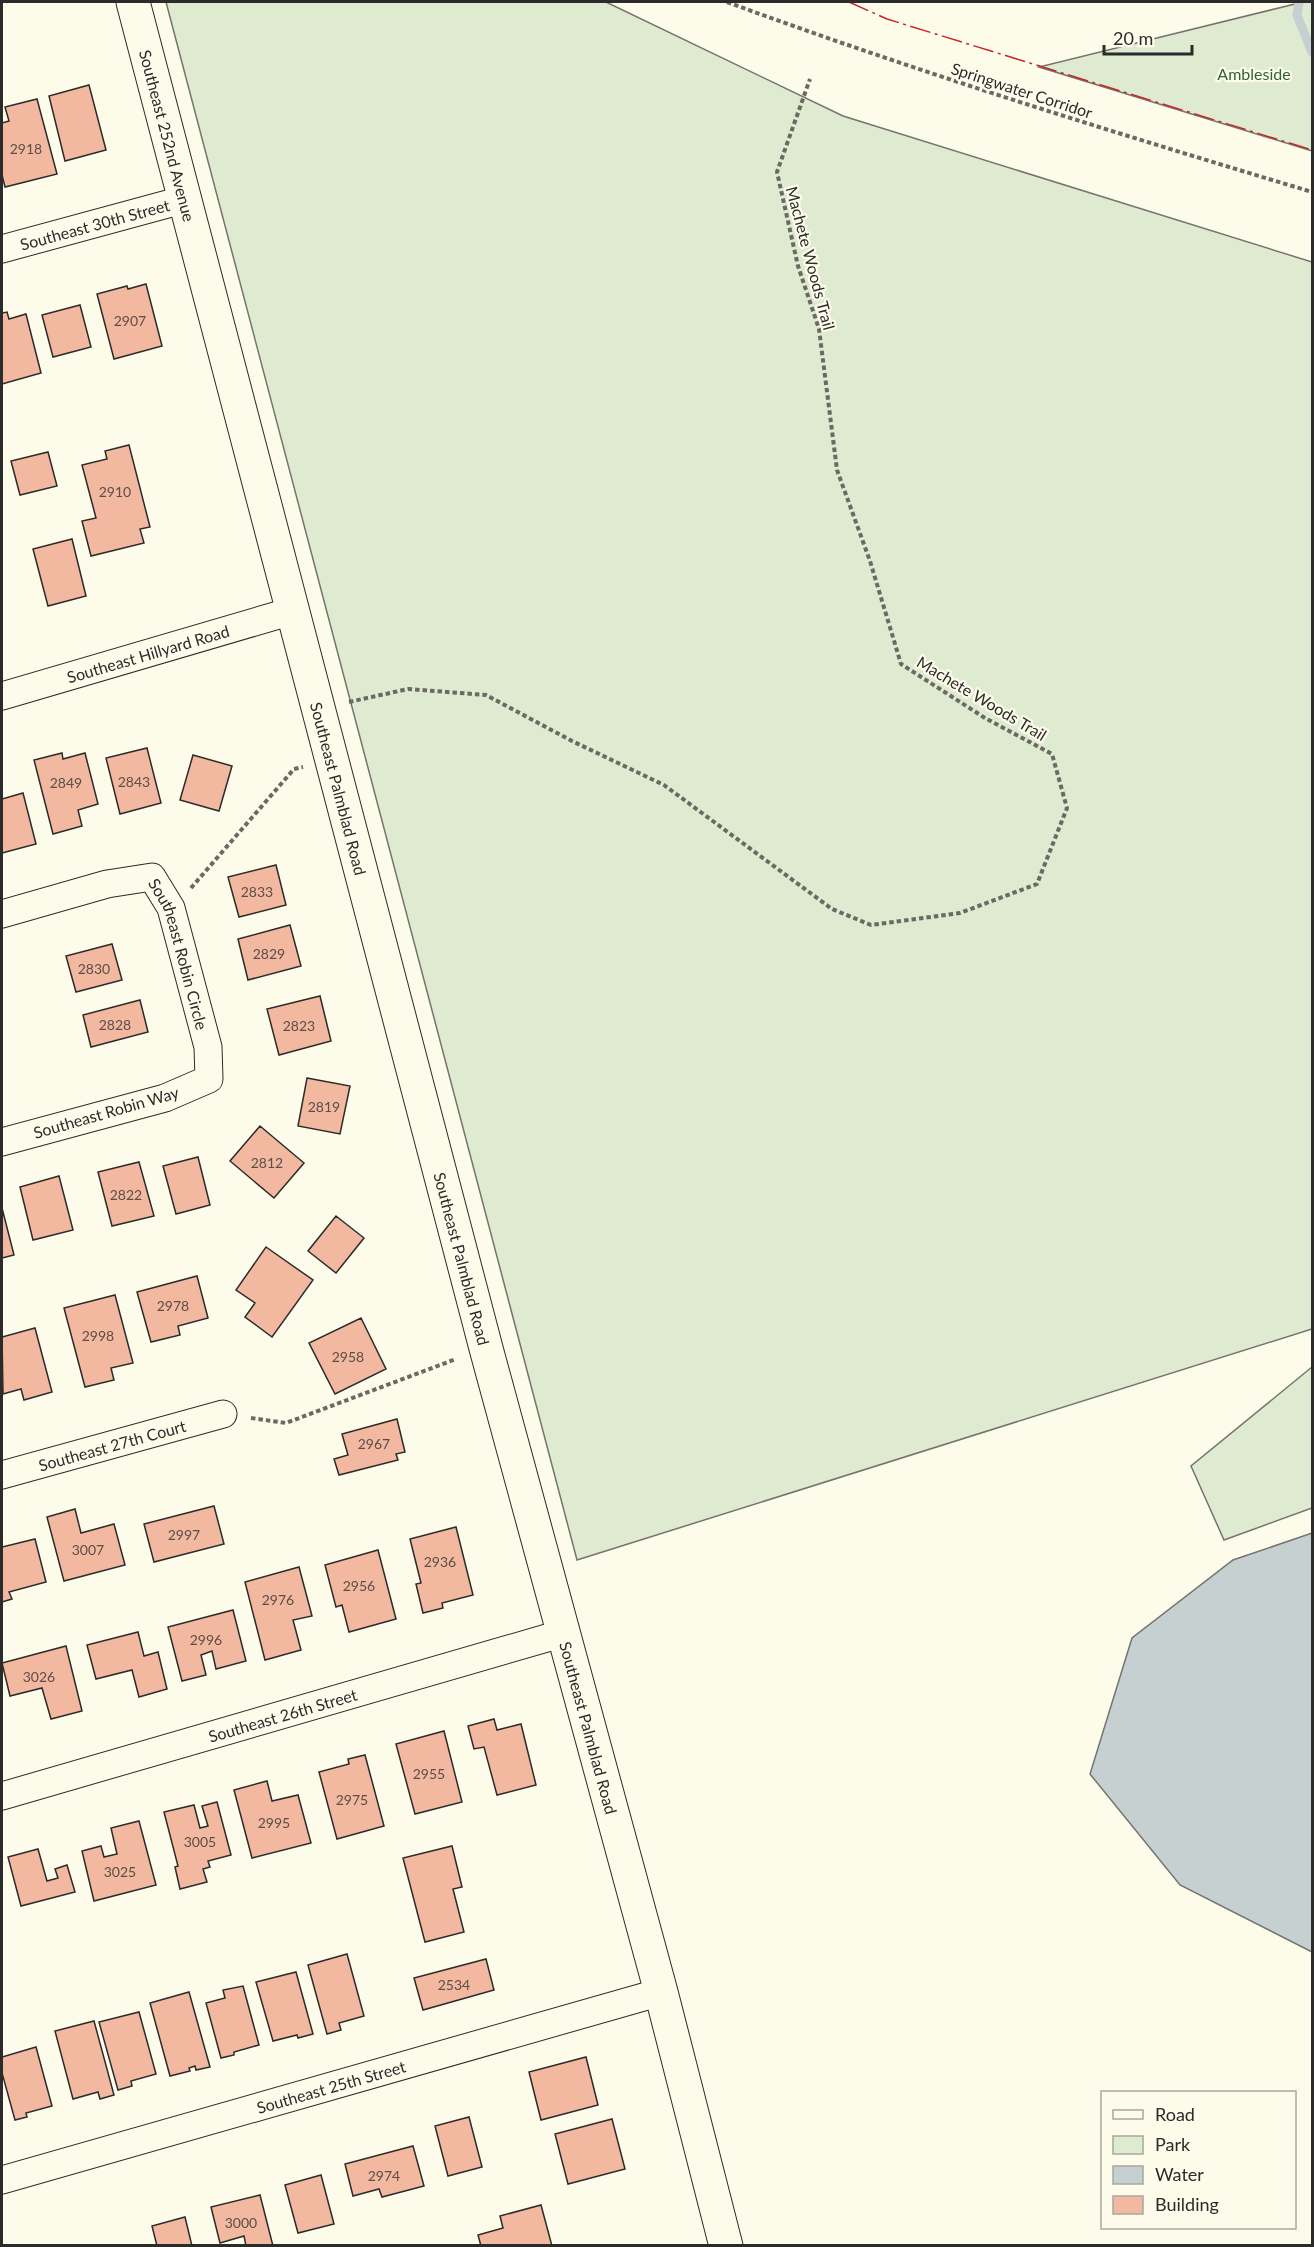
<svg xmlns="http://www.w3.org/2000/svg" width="1314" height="2247" font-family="Lato,sans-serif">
	<rect width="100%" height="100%" fill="#fdfbea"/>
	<path fill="#deebd1" stroke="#74746e" stroke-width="1.5" d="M166 2H606L843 116 1312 262V1329L577 1560Z
		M1303 2H1312V151L1039 67Z
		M1312 1367V1508L1224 1540 1191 1466Z"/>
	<path fill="#c7d0d0" stroke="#74746e" stroke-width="1.5" d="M1312 1533V1952L1180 1885 1090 1774 1132 1638 1233 1560Z"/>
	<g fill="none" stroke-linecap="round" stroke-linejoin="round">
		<path stroke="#c7d0d0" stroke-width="9" d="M1299 2 1297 15 1312 52"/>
	</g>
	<path fill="#f2b8a0" stroke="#2b2b2b" stroke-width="1.5" d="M89 85 106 150 65 161 49 96Z
		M37 99 57 174 5 187 2 175V123L9 121 5 107Z
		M146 284 162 346 114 359 97 294 127 286 128 289Z
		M80 305 91 347 53 357 42 315Z
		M7 312 9 319 26 314 41 373 2 384V313Z
		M129 445 150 527 140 529 144 543 91 556 82 521 96 518 82 465 107 459 105 451Z
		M48 452 57 486 20 495 11 461Z
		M72 539 86 596 48 606 33 549Z
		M147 748 161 803 120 814 106 758Z
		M62 753 63 759 85 753 98 804 78 810 82 826 53 834 34 760Z
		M193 755 232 766 219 811 180 800Z
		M23 793 36 844 2 853V799Z
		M276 865 286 905 239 917 228 877Z
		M290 925 301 966 248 980 238 939Z
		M112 944 122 980 76 992 66 956Z
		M320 996 331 1041 279 1055 267 1009Z
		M140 1000 148 1032 91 1047 83 1015Z
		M307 1078 350 1086 340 1134 298 1126Z
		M260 1126 304 1163 274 1198 230 1161Z
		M198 1157 210 1205 176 1214 163 1166Z
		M139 1162 154 1216 112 1226 98 1172Z
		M59 1176 73 1230 33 1240 20 1187Z
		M2 1208 14 1255 2 1258Z
		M336 1216 364 1238 336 1273 308 1251Z
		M266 1247 313 1280 272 1337 245 1317 255 1303 236 1290Z
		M197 1276 208 1318 178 1326 180 1335 151 1342 137 1292Z
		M115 1295 133 1363 111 1368 114 1380 85 1387 64 1308Z
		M361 1318 386 1369 335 1394 309 1343Z
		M35 1328 52 1392 24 1400 21 1389 3 1394 2 1337Z
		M397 1419 405 1452 396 1454 398 1460 339 1475 334 1459 348 1455 342 1434Z
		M214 1506 224 1544 154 1562 144 1524Z
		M75 1509 81 1533 114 1524 125 1565 64 1581 47 1517Z
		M456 1527 473 1595 442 1603 443 1608 423 1613 416 1584 421 1583 410 1539Z
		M35 1539 46 1582 9 1592 12 1599 2 1602V1547Z
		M378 1550 396 1619 349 1632 342 1605 336 1607 325 1565Z
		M299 1567 312 1616 293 1620 301 1650 265 1660 245 1582Z
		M233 1610 246 1661 216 1669 212 1651 201 1655 206 1675 182 1681 168 1627Z
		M138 1632 144 1656 158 1652 167 1689 139 1697 132 1670 96 1679 87 1645Z
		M66 1646 82 1711 51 1719 42 1688 10 1696 2 1663Z
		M494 1719 497 1730 521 1724 536 1785 497 1795 484 1747 474 1749 468 1726Z
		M444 1731 462 1802 415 1814 396 1744Z
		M365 1755 384 1826 337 1839 319 1772 349 1764 348 1759Z
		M267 1781 272 1801 298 1795 311 1843 252 1858 234 1790Z
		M217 1802 231 1855 208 1861 210 1867 203 1869 207 1882 180 1889 175 1867 178 1866 164 1812 194 1805 200 1828 208 1826 202 1806Z
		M139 1821 156 1885 94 1901 82 1851 101 1846 104 1857 117 1854 111 1828Z
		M452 1846 462 1887 453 1889 464 1932 425 1942 403 1858Z
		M38 1849 47 1881 58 1878 55 1869 67 1865 75 1892 21 1906 8 1857Z
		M347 1954 364 2016 339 2023 341 2030 327 2034 308 1965Z
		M486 1959 494 1990 423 2010 414 1978Z
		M296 1972 313 2034 298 2038 297 2035 273 2041 256 1982Z
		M243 1986 259 2045 234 2052V2055L221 2058 206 2003 225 1998 223 1990Z
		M189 1992 210 2067 196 2070 195 2066 189 2068 190 2071 170 2076 150 2003Z
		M139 2012 156 2074 131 2081 132 2086 118 2090 99 2022Z
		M94 2021 114 2095 100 2099 98 2092 73 2099 55 2031Z
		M36 2047 52 2106 26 2113 27 2117 15 2120 2 2073V2057Z
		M586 2057 598 2105 541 2120 529 2072Z
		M469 2117 482 2167 448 2176 435 2126Z
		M612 2119 625 2169 568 2184 555 2134Z
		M413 2146 424 2186 382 2197 379 2189 353 2196 345 2164Z
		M321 2175 334 2224 298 2233 285 2185Z
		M260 2195 273 2246H246L244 2236 220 2243 211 2207Z
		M541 2205 552 2246H481L478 2235 503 2228 500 2216Z
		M185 2217 192 2246H157L152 2226Z"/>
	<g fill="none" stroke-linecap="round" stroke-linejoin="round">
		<g stroke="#2b2b2b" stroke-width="29">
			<g id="street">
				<path id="s1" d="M2 249 186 199"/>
				<path id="s2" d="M2 696 292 611"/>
				<path id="s3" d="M2 914 107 884 152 877 171 908 208 1047 209 1079 165 1098 2 1142"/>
				<path id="s4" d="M2 1475 223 1414"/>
				<path id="s5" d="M2 1796 564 1633"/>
				<path id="s6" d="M2 2180 661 1992"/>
			</g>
		</g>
		<g stroke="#2b2b2b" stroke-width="35">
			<g id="secondary">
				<path id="s7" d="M133 2 487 1352 661 1992 726 2246"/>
			</g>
		</g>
		<path stroke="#6a6964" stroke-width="4" stroke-dasharray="4.5 3" stroke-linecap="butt" d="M727 2C920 73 1116 133 1312 192
			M349 702 408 689 486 695 572 741 664 785 832 909 871 925 960 913 1037 884 1067 808 1052 754 985 718 901 664 870 561 837 470 819 329 798 266 777 172 810 79
			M191 888 294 769 303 767
			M251 1418 286 1423 456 1359"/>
		<use href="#street" stroke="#fdfbea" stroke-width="27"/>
		<use href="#secondary" stroke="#fdfbea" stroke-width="33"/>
		<path stroke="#c62828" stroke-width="1.5" stroke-dasharray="21 4.5 3 4.5" stroke-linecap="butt" d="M849 2 887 19 1312 150"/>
	</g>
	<g text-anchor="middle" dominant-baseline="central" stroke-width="4.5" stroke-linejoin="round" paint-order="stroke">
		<g font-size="14" fill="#5d4e48">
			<text x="26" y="148">2918</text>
			<text x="130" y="320">2907</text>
			<text x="115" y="491">2910</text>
			<text x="134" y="781">2843</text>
			<text x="66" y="782">2849</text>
			<text x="257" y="891">2833</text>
			<text x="269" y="953">2829</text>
			<text x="94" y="968">2830</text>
			<text x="115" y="1024">2828</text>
			<text x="299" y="1025">2823</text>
			<text x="324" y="1106">2819</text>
			<text x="267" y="1162">2812</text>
			<text x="126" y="1194">2822</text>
			<text x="173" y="1305">2978</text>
			<text x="98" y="1335">2998</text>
			<text x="348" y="1356">2958</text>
			<text x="374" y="1443">2967</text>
			<text x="184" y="1534">2997</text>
			<text x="88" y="1549">3007</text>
			<text x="440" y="1561">2936</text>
			<text x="359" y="1585">2956</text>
			<text x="278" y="1599">2976</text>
			<text x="206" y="1639">2996</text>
			<text x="39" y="1676">3026</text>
			<text x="429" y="1773">2955</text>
			<text x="352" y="1799">2975</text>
			<text x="274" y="1822">2995</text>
			<text x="200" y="1841">3005</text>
			<text x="120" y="1871">3025</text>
			<text x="454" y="1984">2534</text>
			<text x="384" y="2175">2974</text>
			<text x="241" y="2222">3000</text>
		</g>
		<g font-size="16" fill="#34623c" stroke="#fdfbea">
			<text x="1254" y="73">Ambleside</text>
		</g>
		<g font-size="16" fill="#2b2b2b" stroke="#fdfbea">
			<text transform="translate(1022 90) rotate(18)">Springwater Corridor</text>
			<text stroke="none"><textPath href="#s7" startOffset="138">Southeast 252nd Avenue</textPath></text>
			<text stroke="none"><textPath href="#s1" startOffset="96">Southeast 30th Street</textPath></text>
			<text transform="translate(811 258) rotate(75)">Machete Woods Trail</text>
			<text stroke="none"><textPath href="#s2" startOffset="152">Southeast Hillyard Road</textPath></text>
			<text transform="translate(982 698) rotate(31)">Machete Woods Trail</text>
			<text stroke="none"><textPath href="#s7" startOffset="813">Southeast Palmblad Road</textPath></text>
			<text stroke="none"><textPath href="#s3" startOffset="237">Southeast Robin Circle</textPath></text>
			<text transform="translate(106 1112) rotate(-16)">Southeast Robin Way</text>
			<text stroke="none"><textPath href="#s7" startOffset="1299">Southeast Palmblad Road</textPath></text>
			<text stroke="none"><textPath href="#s4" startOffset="114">Southeast 27th Court</textPath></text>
			<text stroke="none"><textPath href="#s5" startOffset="292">Southeast 26th Street</textPath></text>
			<text stroke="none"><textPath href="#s7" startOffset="1785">Southeast Palmblad Road</textPath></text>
			<text stroke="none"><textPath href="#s6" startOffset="342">Southeast 25th Street</textPath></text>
		</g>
	</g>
	<rect width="1314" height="2247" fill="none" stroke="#2b2b2b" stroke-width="6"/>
	<rect x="1101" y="2091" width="195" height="138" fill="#fdfbea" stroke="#a9a89e" stroke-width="1.5"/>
	<rect x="1113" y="2110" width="30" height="9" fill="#fdfbea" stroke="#a9a89e" stroke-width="1.5"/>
	<text x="1155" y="2121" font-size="18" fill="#2b2b2b">Road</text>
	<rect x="1113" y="2136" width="30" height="18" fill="#deebd1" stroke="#a9a89e" stroke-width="1.5"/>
	<text x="1155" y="2151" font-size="18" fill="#2b2b2b">Park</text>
	<rect x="1113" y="2166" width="30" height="18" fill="#c7d0d0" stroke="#a9a89e" stroke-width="1.5"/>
	<text x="1155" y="2181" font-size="18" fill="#2b2b2b">Water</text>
	<rect x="1113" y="2196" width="30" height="18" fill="#f2b8a0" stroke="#a9a89e" stroke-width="1.5"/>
	<text x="1155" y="2211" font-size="18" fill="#2b2b2b">Building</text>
	<path d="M1104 45v9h88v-9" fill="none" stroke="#2b2b2b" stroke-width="3"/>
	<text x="1113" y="45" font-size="18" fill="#2b2b2b" stroke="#fdfbea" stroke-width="4.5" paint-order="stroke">20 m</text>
</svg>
